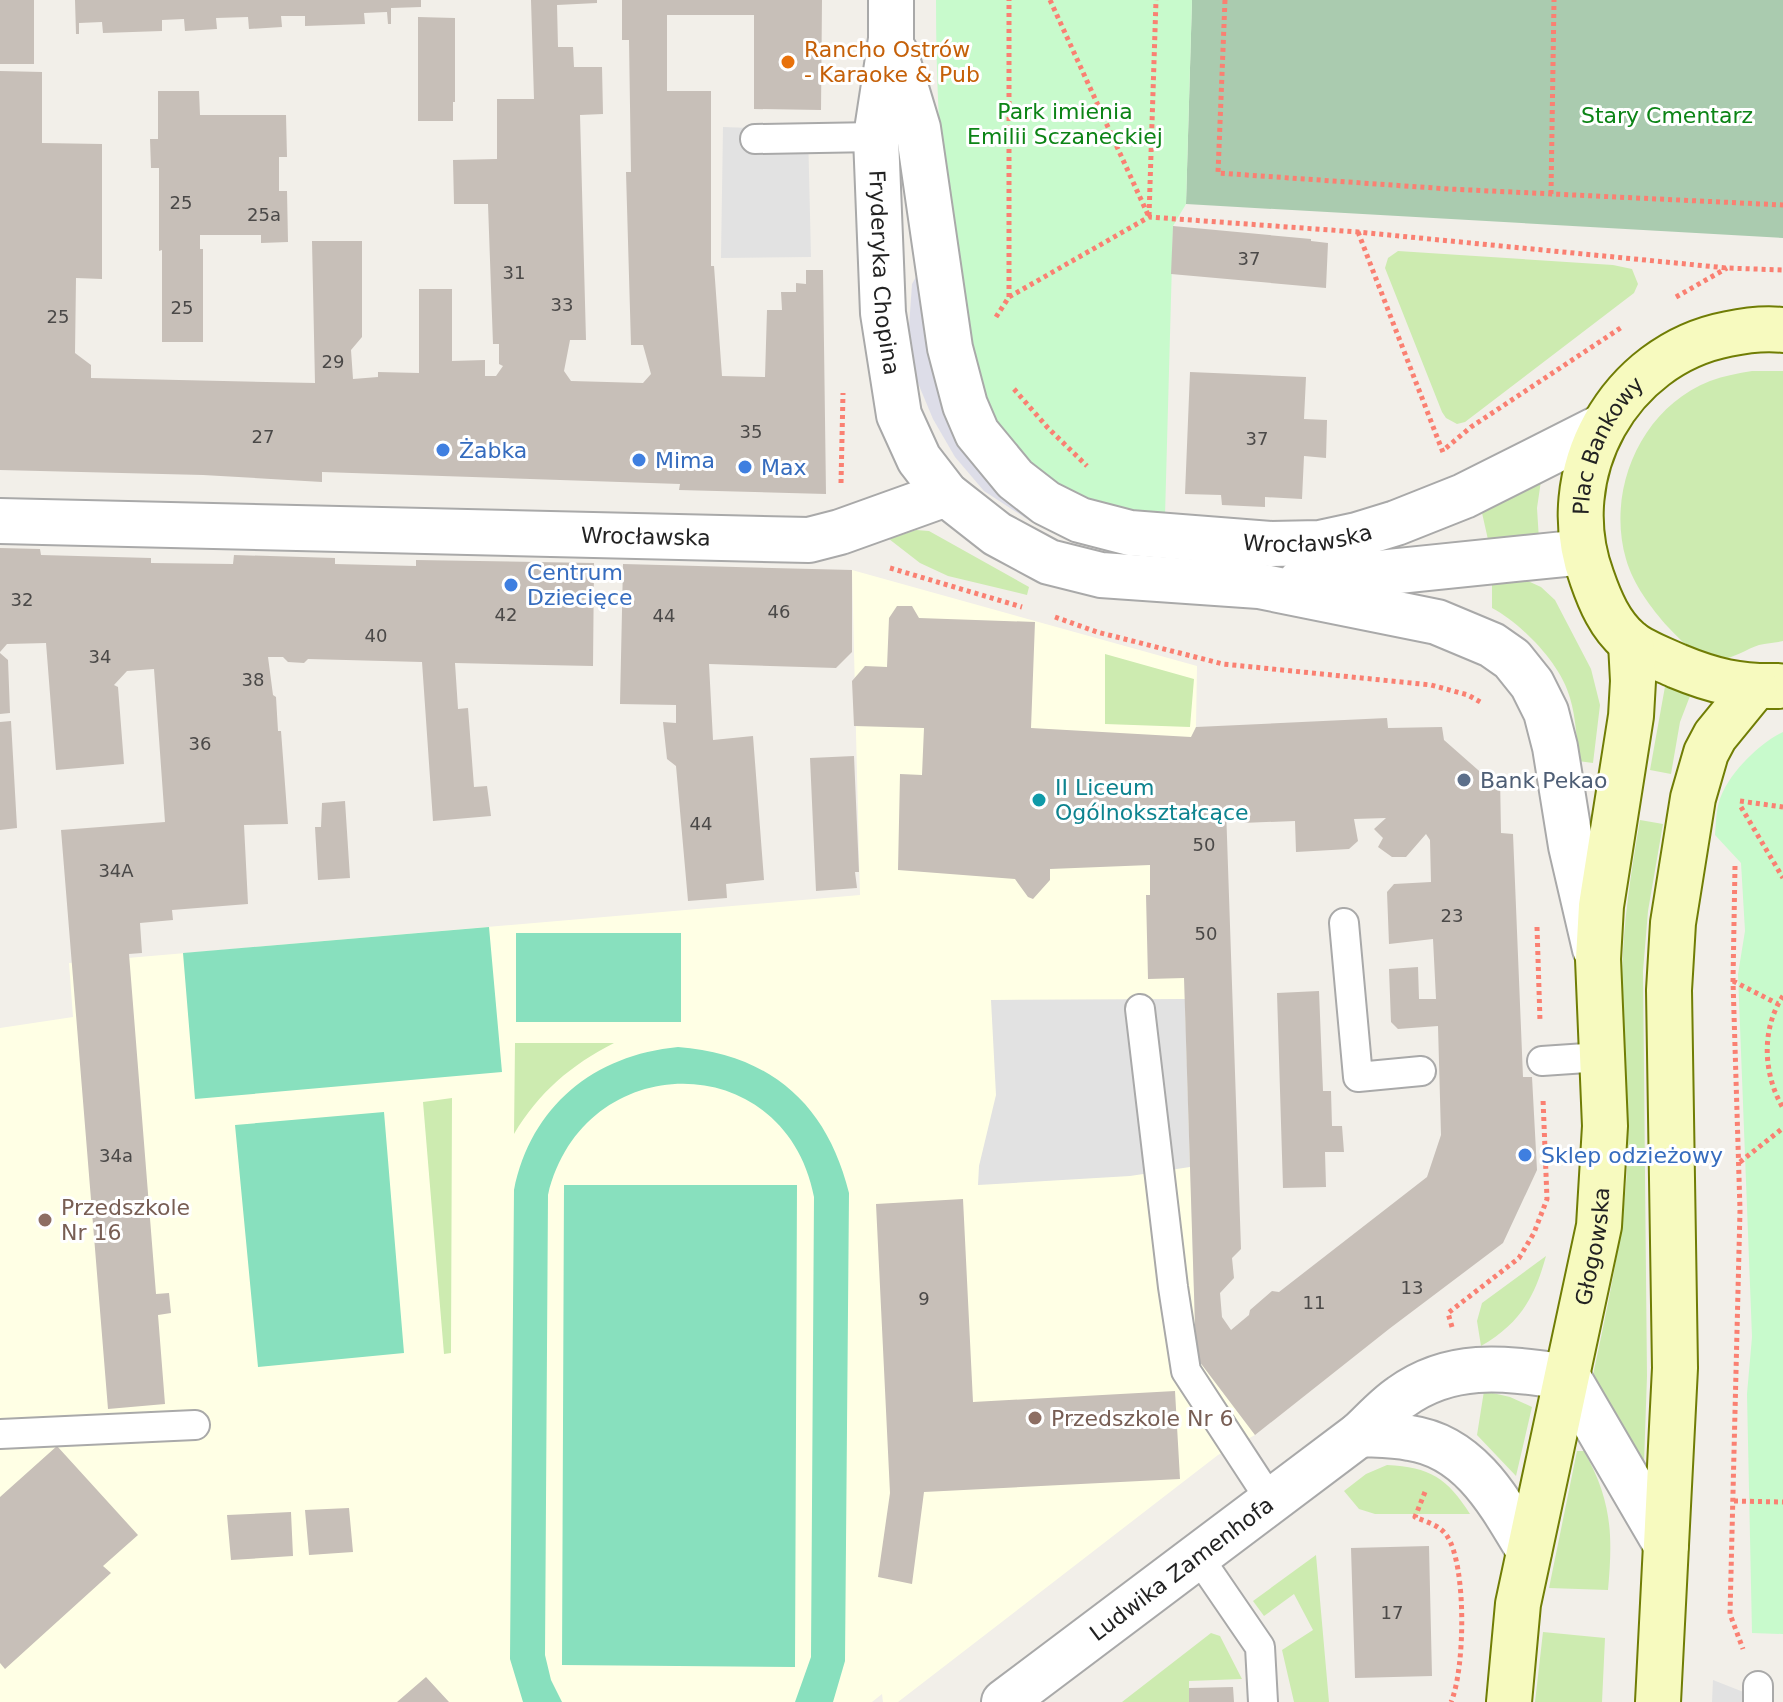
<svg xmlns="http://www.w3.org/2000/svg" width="1783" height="1702" font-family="'DejaVu Sans',sans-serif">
	<rect width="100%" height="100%" fill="#f2efe9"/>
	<path fill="#ffffe5" d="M852 570 1197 666 1196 727 1179 790 1196 1357 1255 1435 1218 1455 898 1702H883L882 1694 872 1702H0V1028L73 1017 69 963 860 895Z"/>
	<path fill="#cdebb0" d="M1398 251 1613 265 1632 269 1638 284 1634 293 1465 422 1457 424 1446 418 1442 412 1385 268 1388 258Z
		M1752 371H1783V641C1775 643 1767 643 1759 645 1746 649 1732 660 1718 659 1697 657 1682 642 1668 627 1651 608 1633 584 1626 559 1606 490 1641 408 1710 381 1724 376 1738 373 1752 371Z
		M1542 474 1537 508 1539 540 1489 544 1480 504Z
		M916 530 929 531 1029 587 1027 595 948 576 920 563 889 539Z
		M1521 578 1541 587 1555 600 1591 669 1600 705 1593 763 1578 761C1577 740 1576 718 1570 698 1561 664 1522 624 1492 608V579Z
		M1105 654 1194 679 1190 727 1105 724Z
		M1666 681 1690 696 1680 722 1671 774 1650 770Z
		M1640 820 1663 824 1648 911 1643 971 1647 1376 1644 1463 1640 1468 1588 1399C1605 1316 1626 1232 1628 1147 1629 1090 1621 1033 1622 977 1623 923 1631 872 1640 820Z
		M515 1043H614C571 1065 539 1092 514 1134Z
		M452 1098 451 1353 444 1354 423 1102Z
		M1546 1256C1534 1299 1520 1323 1481 1346L1477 1321 1482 1303Z
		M1484 1391 1510 1397 1532 1407 1516 1476 1477 1435Z
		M1577 1451H1584C1612 1501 1613 1535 1608 1590L1549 1588Z
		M1387 1465C1430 1467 1447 1478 1470 1514H1375L1359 1509 1344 1491 1366 1474Z
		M1316 1555 1329 1702H1294L1282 1650 1313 1630 1294 1594 1264 1616 1253 1601Z
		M1543 1632 1605 1638 1602 1702H1535Z
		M1211 1633 1220 1636 1242 1679 1189 1681V1702H1122Z"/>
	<path fill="#aacbaf" d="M1192 0H1783V238L1186 204Z"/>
	<path fill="#c8facc" d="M936 0H1192L1186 204 1173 226 1165 516C1113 507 1054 498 1016 456 979 413 972 356 962 303 958 277 951 251 948 225 939 151 936 74 936 0Z
		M1783 732V1634L1752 1633 1747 1394 1752 1337 1738 974 1745 931 1741 863 1715 835C1716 824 1716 812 1719 802 1726 776 1759 743 1783 732Z"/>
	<path fill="#88e0be" d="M489 927 502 1072 195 1099 183 953Z
		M516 933H681V1022H516Z
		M678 1047C770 1054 827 1104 849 1193L845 1661 833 1702H795L811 1657 814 1197C785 1046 583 1047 548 1195L545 1655 551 1680 562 1702H523L510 1659 514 1190C531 1106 594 1055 678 1047Z
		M384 1112 404 1353 258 1367 235 1125Z
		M564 1185H797L795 1667 562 1665Z"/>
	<path fill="#e2e2e2" d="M723 127 808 130 811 257 721 258Z
		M1185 999 1190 1167 1130 1176 978 1185 979 1166 996 1095 991 1000Z
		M1713 1680 1746 1693 1745 1702H1712Z"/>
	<path fill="#dddde8" d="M916 277 922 278 1044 523 1038 525 1030 521 984 491 955 457 933 419 915 376 909 327 912 284Z"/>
	<path fill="#c7bfb8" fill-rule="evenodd" d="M0 0H34V64H0Z
		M75 0H421V7L391 8V24H388L387 12 364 13 365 24 305 26V16H281L282 27 249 29 248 17 216 18 217 29 185 31 184 19 162 20V31L103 33 102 22 79 23V34H76Z
		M531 0H597V3L557 5 558 47H573L574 67H602L603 114 580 115 586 340H570L564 371 571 381 643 383 651 374 643 345H631L626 172H631L629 40H622V0H822L821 110 754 109V15H667V91H711V266H714L722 376 765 377 767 310H782L781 292H796V283L806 284V270H823L826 494 679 490 680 484 322 472V482L203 475 0 470V71L42 72V143L102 144V279L76 278 75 353 91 365V378L315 383 312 241H362V337L351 350 353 379 378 377V372L419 373V289H452V361L485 360V376H496L503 366 499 364V344H493L488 204H454L453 160 497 159V99H534Z
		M418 17 455 18V102H453V121H418Z
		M158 91H199L200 115H286L287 157H279V191H287L288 242 261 243V235H200V249H203V342H162V250L159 251V168H151L150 139H158Z
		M1173 226 1311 239V241L1328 243 1326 288 1171 274Z
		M1190 372 1306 377 1304 419 1327 420 1326 458 1304 456 1302 499 1265 497V507L1222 505 1221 495 1185 494Z
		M0 548 40 549 41 555 151 558V563L233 564 234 555 335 558V564L416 566V560L594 563 593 666 455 663 458 709 468 708 474 787 487 786 491 816 433 821 422 662 308 659 304 663 288 662 283 657H268L273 695 276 697 278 731H281L288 824 244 825 248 904 172 910 173 920 140 923 142 953 129 954 156 1294 169 1293 171 1313 158 1315 165 1404 108 1409 61 830 165 822 154 669 127 671 114 685 118 687 124 764 56 770 46 643 7 644 0 652Z
		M623 564 852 570V652L836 668 709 664 713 740 753 736 764 880 726 884 727 898 688 901 676 766 667 759 663 722 676 723V705L620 704Z
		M897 606H912L919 618 1035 622 1031 728 1191 737 1196 727 1387 718 1388 728 1442 727 1444 740 1486 777H1500L1501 833 1513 834 1523 1077H1532L1537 1170 1503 1243 1389 1329 1255 1435 1196 1357 1184 978 1148 979 1146 895H1150V865L1050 869V880L1033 899 1028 897 1015 879 898 870 900 774 922 775 924 728 854 726 852 681 865 666 887 667 889 618ZM1241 807 1242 823 1295 821 1296 852 1349 849 1358 841 1354 819 1386 818 1374 829 1383 838 1378 847 1392 857H1406L1426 834 1430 840 1431 882 1394 884 1387 892 1389 944 1433 939 1436 999H1419L1418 967 1389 969 1391 1022 1398 1029 1438 1026 1441 1135 1427 1177 1279 1292 1272 1291 1250 1310 1249 1315 1231 1330 1222 1317 1220 1293 1234 1278 1232 1258 1241 1249 1226 808Z
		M0 653 8 660 10 713 0 714Z
		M11 721 17 828 0 830V722Z
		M854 756 859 872H855L857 888 816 891 810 758Z
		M345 801 350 878 318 880 315 827H321L322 803Z
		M1319 991 1323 1091H1331L1332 1126H1342L1344 1152H1325L1326 1187 1283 1188 1277 993Z
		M963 1199 973 1402 1175 1391 1180 1479 924 1492 912 1584 878 1577 890 1493 876 1204Z
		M57 1446 138 1535 103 1566 111 1573 5 1669 0 1663V1497Z
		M349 1508 353 1552 309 1555 305 1510Z
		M291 1512 293 1556 231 1560 227 1515Z
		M1429 1546 1432 1676 1355 1678 1351 1548Z
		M426 1677 449 1702H397Z
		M1233 1687 1234 1702H1189V1688Z"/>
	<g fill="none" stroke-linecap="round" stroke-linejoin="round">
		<g stroke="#a9a9a9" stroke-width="32">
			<path id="service" d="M755 139 876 137
				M1344 923 1358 1077 1421 1071
				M1140 1009 1173 1287 1186 1371 1271 1501
				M1542 1061 1601 1057
				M0 1434 195 1425
				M1197 1555 1260 1647 1263 1702
				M1758 1686V1702"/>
		</g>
		<g stroke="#a9a9a9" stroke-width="48">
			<g id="minor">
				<path id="s1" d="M0 521 809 540 840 532 946 494"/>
				<path d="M1360 1434C1376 1435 1393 1435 1410 1438 1471 1447 1500 1503 1529 1551"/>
				<path id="s2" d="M1004 1702 1360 1434C1373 1422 1386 1407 1401 1397 1454 1359 1508 1369 1568 1377L1666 1545"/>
			</g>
		</g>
		<g stroke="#a9a9a9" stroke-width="48">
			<g id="tertiary">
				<path id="s3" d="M891 0V39L876 137 883 313 899 415 919 459 946 494 997 534 1049 562 1101 575 1259 586 1437 622 1492 645 1512 659 1532 684 1546 712 1555 747 1571 846 1595 949"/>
				<path id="s4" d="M895 52 918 128 950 348 965 405 977 433 1015 479 1046 503 1080 520 1130 533 1271 544 1320 543 1357 535 1396 523 1464 496 1603 426"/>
				<path d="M1301 581 1584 552"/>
			</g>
		</g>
		<g stroke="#707d05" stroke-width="48">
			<g id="secondary">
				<path id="s5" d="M1778 686C1739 687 1713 681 1677 666 1662 659 1641 652 1629 641 1610 625 1600 601 1592 578 1553 474 1619 355 1728 334 1747 330 1765 328 1783 330"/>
				<path id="s6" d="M1509 1702 1518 1604 1599 1226 1605 1126 1598 959 1601 906 1631 716 1633 681 1631 643"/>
				<path d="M1658 1702 1675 1368 1669 990 1673 923 1693 798 1706 753 1715 736 1755 687"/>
			</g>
		</g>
		<path stroke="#fa8072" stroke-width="5" stroke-dasharray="4 4" stroke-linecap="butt" d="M1050 0 1149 217
			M1225 0 1218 173 1449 189 1783 205
			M1551 194 1554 0
			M1149 216 1156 0
			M1358 232 1444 455
			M1009 297V0
			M1676 297 1727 268
			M996 317 1009 297 1149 217 1358 232 1727 268 1783 270
			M1014 389 1048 428 1087 466
			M1446 448 1471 427 1622 327
			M841 483 843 393
			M890 568 1022 607
			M1055 617 1097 632 1223 664 1431 685 1468 695 1482 703
			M1740 801 1783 807
			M1741 807 1783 878
			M1735 866 1733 981 1740 1210 1730 1614 1743 1649
			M1537 927 1540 1021
			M1733 981 1778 1004
			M1783 996C1761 1029 1763 1074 1783 1108
			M1740 1162 1783 1128
			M1452 1327 1448 1313 1519 1258 1534 1233 1547 1199 1543 1099
			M1425 1492 1415 1517C1426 1522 1440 1525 1447 1536 1467 1566 1465 1670 1451 1702
			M1734 1501 1783 1502"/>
		<use href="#service" stroke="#fff" stroke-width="28"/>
		<use href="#minor" stroke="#fff" stroke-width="44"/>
		<use href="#tertiary" stroke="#fff" stroke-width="44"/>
		<use href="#secondary" stroke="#f7fabf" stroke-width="44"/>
	</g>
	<circle fill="#e8710a" stroke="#fff" stroke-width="3" cx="788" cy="62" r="8"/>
	<g fill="#3f7fe0" stroke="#fff" stroke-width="3">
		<circle cx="443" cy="450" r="8"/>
		<circle cx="639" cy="460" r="8"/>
		<circle cx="745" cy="467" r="8"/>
		<circle cx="511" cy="585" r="8"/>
		<circle cx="1525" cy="1155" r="8"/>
	</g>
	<circle fill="#5c6f8a" stroke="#fff" stroke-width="3" cx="1464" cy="780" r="8"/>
	<circle fill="#0f9aa8" stroke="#fff" stroke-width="3" cx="1039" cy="800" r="8"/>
	<g fill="#8d6e63" stroke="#fff" stroke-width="3">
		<circle cx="45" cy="1220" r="8"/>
		<circle cx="1035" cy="1418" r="8"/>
	</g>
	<g text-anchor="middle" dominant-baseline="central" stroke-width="6" stroke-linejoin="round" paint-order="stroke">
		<g font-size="18" fill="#4b4948">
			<text x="181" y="202">25</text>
			<text x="264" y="214">25a</text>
			<text x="1249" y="258">37</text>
			<text x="514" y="272">31</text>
			<text x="562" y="304">33</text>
			<text x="182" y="307">25</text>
			<text x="58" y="316">25</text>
			<text x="333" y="361">29</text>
			<text x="751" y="431">35</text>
			<text x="263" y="436">27</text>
			<text x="1257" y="438">37</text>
			<text x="22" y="599">32</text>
			<text x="779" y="611">46</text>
			<text x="506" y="614">42</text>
			<text x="664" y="615">44</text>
			<text x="376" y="635">40</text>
			<text x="100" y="656">34</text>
			<text x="253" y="679">38</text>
			<text x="200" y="743">36</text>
			<text x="701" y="823">44</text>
			<text x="1204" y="844">50</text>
			<text x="116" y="870">34A</text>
			<text x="1452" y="915">23</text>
			<text x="1206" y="933">50</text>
			<text x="116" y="1155">34a</text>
			<text x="1412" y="1287">13</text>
			<text x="924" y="1298">9</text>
			<text x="1314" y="1302">11</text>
			<text x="1392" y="1612">17</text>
		</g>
		<g font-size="22" fill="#c56008" stroke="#fff" text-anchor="start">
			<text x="804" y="49">Rancho Ostrów<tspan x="804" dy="25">- Karaoke &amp; Pub</tspan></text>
		</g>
		<g font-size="22" fill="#0c8416" stroke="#fff">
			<text x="1065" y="111">Park imienia<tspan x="1065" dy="25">Emilii Sczaneckiej</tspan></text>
			<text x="1667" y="115">Stary Cmentarz</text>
		</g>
		<g font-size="22" fill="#222" stroke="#fff">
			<text stroke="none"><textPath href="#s3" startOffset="274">Fryderyka Chopina</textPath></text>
			<text stroke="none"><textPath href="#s5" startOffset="372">Plac Bankowy</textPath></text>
			<text stroke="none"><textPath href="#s4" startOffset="758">Wrocławska</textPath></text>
			<text stroke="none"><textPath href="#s1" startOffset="646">Wrocławska</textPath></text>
			<text stroke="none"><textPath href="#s6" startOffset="464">Głogowska</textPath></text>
			<text stroke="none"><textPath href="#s2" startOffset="222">Ludwika Zamenhofa</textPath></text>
		</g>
		<g font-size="22" fill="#366cbe" stroke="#fff" text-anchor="start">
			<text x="459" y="450">Żabka</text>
			<text x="655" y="460">Mima</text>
			<text x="761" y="467">Max</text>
			<text x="527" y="572">Centrum<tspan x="527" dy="25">Dziecięce</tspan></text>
			<text x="1541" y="1155">Sklep odzieżowy</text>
		</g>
		<g font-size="22" fill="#4e5e75" stroke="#fff" text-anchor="start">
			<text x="1480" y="780">Bank Pekao</text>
		</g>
		<g font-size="22" fill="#0d838f" stroke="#fff" text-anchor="start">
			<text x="1055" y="787">II Liceum<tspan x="1055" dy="25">Ogólnokształcące</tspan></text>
		</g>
		<g font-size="22" fill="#785e54" stroke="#fff" text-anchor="start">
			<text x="61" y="1207">Przedszkole<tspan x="61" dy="25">Nr 16</tspan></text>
			<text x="1051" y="1418">Przedszkole Nr 6</text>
		</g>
	</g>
</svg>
